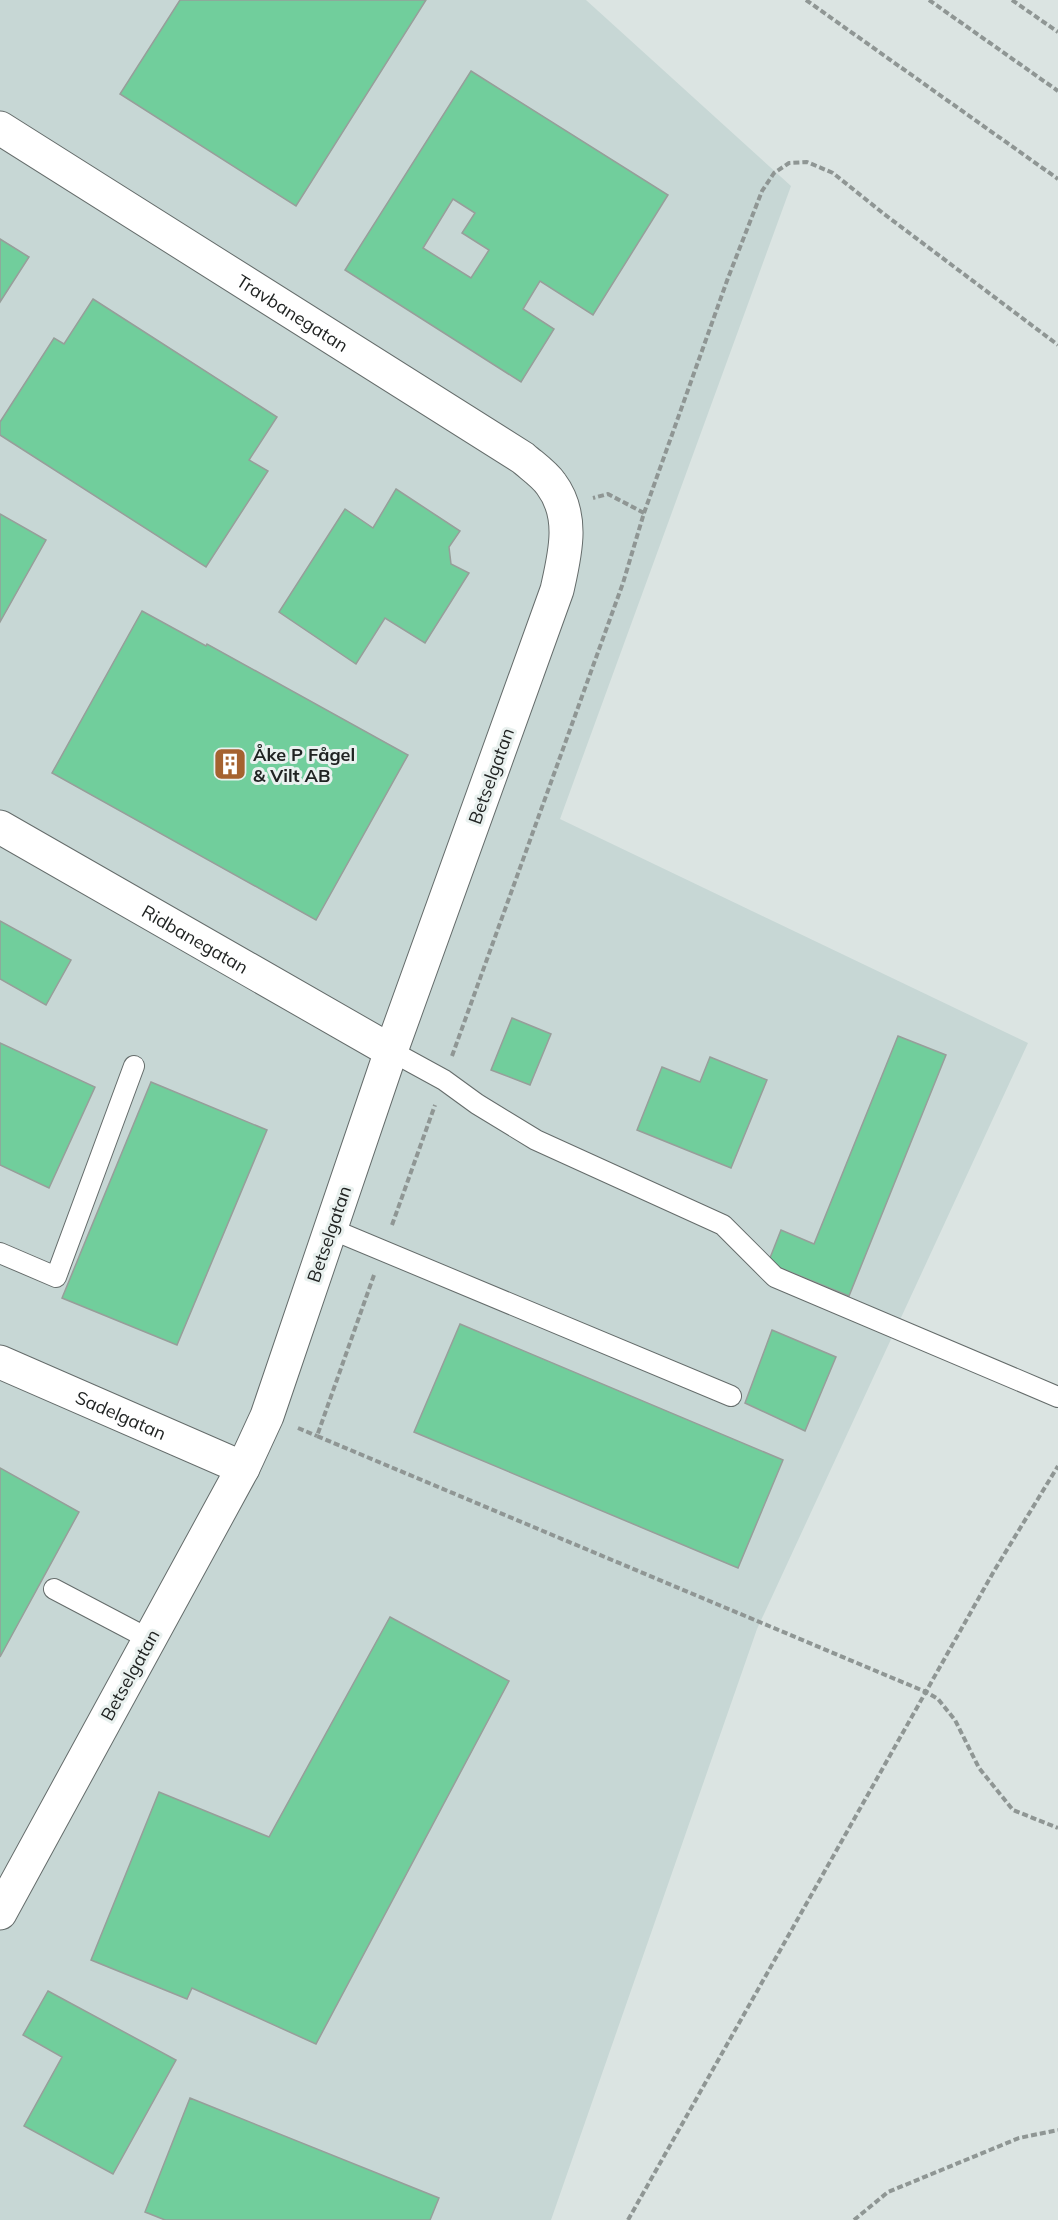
<svg xmlns="http://www.w3.org/2000/svg" width="1058" height="2220" font-family="Mulish,sans-serif">
	<rect width="100%" height="100%" fill="#dbe4e2"/>
	<path fill="#c7d7d5" d="M0 0H586L791 186 560 819 1028 1043 757 1629 551 2220H0Z"/>
	<path fill="#71ce9c" stroke="#979e9a" stroke-width="1.5" fill-rule="evenodd" d="M180 0H426L296 206 120 94Z
		M471 71 668 195 593 315 540 281 523 309 554 329 521 382 345 270ZM453 199 475 213 462 233 489 250 471 278 423 248Z
		M0 239 29 257 0 302Z
		M93 299 277 417 249 460 268 471 206 567 0 435V422L54 338 64 344Z
		M396 489 460 531 449 547 451 564 469 573 425 643 385 618 356 664 279 612 345 509 373 528Z
		M0 514 46 540 0 622Z
		M142 611 206 646 207 644 408 755 316 920 52 773Z
		M0 921 71 960 46 1005 0 979Z
		M512 1018 551 1034 530 1085 491 1070Z
		M898 1036 946 1055 849 1296 768 1263 781 1230 814 1244Z
		M0 1043 95 1087 49 1188 0 1165Z
		M710 1057 767 1080 731 1168 637 1130 662 1067 700 1082Z
		M151 1082 267 1130 177 1345 62 1298Z
		M460 1324 783 1460 738 1568 414 1432Z
		M772 1330 836 1357 805 1431 745 1403Z
		M0 1468 79 1512 0 1657Z
		M390 1617 509 1681 316 2044 192 1988 187 1999 91 1960 159 1792 269 1837Z
		M48 1991 176 2060 113 2174 24 2126 62 2057 23 2035Z
		M190 2098 439 2198 430 2220H165L145 2212Z"/>
	<g fill="none" stroke-linecap="round" stroke-linejoin="round">
		<g stroke="#656c6b" stroke-width="22">
			<path id="service" d="M391 1051 444 1080 477 1104 536 1140 723 1225 775 1277 1058 1397
				M331 1229 731 1396
				M0 1253 56 1277 134 1066
				M54 1589 149 1639"/>
		</g>
		<g stroke="#656c6b" stroke-width="35">
			<g id="minor">
				<path id="s1" d="M0 128 523 458C532 466 544 474 551 484 575 516 565 554 557 590L391 1051 267 1416 243 1468 0 1913"/>
				<path id="s2" d="M0 827 391 1051"/>
				<path id="s3" d="M0 1362 243 1468"/>
			</g>
		</g>
		<path stroke="#8f9694" stroke-width="4" stroke-dasharray="6 3" stroke-linecap="butt" d="M806 0 1058 179
			M929 0 1058 91
			M1012 0 1058 32
			M644 513 728 278 762 191 774 173 789 163 807 162 833 173 884 214 1058 345
			M452 1056 623 583 644 513 608 494 593 498
			M392 1225 435 1105
			M374 1275 317 1436 926 1692 938 1699 955 1720 979 1768 1013 1810 1058 1828
			M298 1428 317 1436
			M628 2220 994 1571 1058 1466
			M854 2220 888 2192 1019 2138 1058 2130"/>
		<use href="#service" stroke="#fff" stroke-width="20"/>
		<use href="#minor" stroke="#fff" stroke-width="33"/>
	</g>
	<defs>
		<g id="building-square" transform="scale(1.725)"><rect x="-9" y="-9" width="18" height="18" rx="4" fill="#a56230" stroke="#e9f1ef"/><path d="M-4-6H4V6H1V3H-1V6H-4ZM-2.5-4.3h1.7v1.8h-1.7ZM.8-4.3h1.7v1.8H.8ZM-2.5-1h1.7V.8h-1.7ZM.8-1h1.7V.8H.8Z" fill="#fff"/></g>
	</defs>
	<g fill-rule="evenodd">
		<use href="#building-square" x="230" y="764"/>
	</g>
	<g text-anchor="middle" dominant-baseline="central" stroke-width="6" stroke-linejoin="round" paint-order="stroke">
		<g font-size="18" fill="#202322" stroke="#e9f1ef">
			<text stroke="none"><textPath href="#s1" startOffset="346">Travbanegatan</textPath></text>
			<text transform="translate(491 776) rotate(-70)">Betselgatan</text>
			<text stroke="none"><textPath href="#s2" startOffset="225">Ridbanegatan</textPath></text>
			<text transform="translate(329 1234) rotate(-71)">Betselgatan</text>
			<text stroke="none"><textPath href="#s3" startOffset="132">Sadelgatan</textPath></text>
			<text transform="translate(130 1675) rotate(-61)">Betselgatan</text>
		</g>
		<g font-size="18" font-weight="bold" fill="#202322" stroke="#e9f1ef" text-anchor="start">
			<text x="253" y="754">Åke P Fågel<tspan x="253" dy="21">&amp; Vilt AB</tspan></text>
		</g>
	</g>
</svg>
